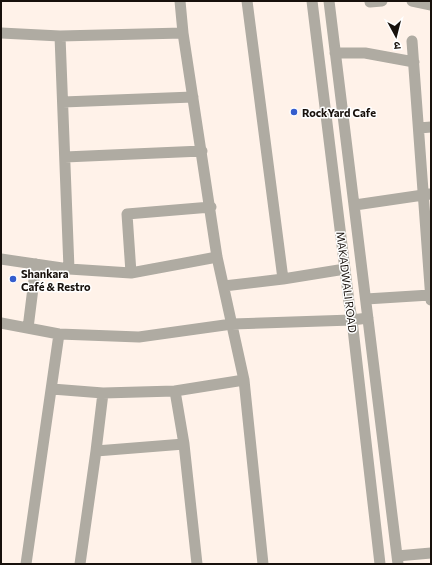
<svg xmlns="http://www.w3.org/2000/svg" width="432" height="565" font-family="Commissioner,'Noto Sans Devanagari',sans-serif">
	<rect width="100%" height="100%" fill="#fff2e9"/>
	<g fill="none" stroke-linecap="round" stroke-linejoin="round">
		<path stroke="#afaba2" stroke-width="11" d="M180 1 183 33 217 257 244 380 263 564
			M247 1 283 279
			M312 1 349 302 352 320 380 564
			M329 1 398 564
			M412 1 431 5
			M370 2 382 1
			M1 33 60 36 183 33
			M60 36 69 269
			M412 41 431 300
			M335 53H365L414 62
			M63 102 193 97
			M419 128 431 127
			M65 157 202 151
			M355 205 430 194
			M1 259 69 269 131 273 217 257
			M131 273 127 214 211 207
			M224 286 283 279 345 269
			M366 299 430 295
			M1 323 59 334 139 337 232 324 352 320 368 318
			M28 328 36 264
			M52 389 103 393 175 391 244 380
			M175 391 184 444 197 564
			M96 451 184 444
			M397 556 431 553
			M26 564 59 334
			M80 564 96 451 103 393"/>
	</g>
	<g fill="#355dcd" stroke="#fff" stroke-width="1.5">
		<circle cx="294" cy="112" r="4"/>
		<circle cx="13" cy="279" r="4"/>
	</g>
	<g text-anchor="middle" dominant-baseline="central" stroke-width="3" stroke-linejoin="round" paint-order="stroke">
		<g font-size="11" font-weight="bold" fill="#18110c" stroke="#fff" text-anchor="start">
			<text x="302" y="112">RockYard Cafe</text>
			<text x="21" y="273">Shankara<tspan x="21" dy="13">Café &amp; Restro</tspan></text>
		</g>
		<g font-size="11" fill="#18110c" stroke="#fff">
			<text transform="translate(347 282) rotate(83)">MAKADWALI ROAD</text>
		</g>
	</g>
	<rect width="432" height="565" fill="none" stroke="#18110c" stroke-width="4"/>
	<g transform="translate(396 36) rotate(173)" stroke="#ffffff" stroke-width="3" paint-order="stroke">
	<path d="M0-3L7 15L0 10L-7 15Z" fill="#18110c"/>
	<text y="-6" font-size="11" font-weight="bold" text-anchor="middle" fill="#18110c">उ</text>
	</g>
</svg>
